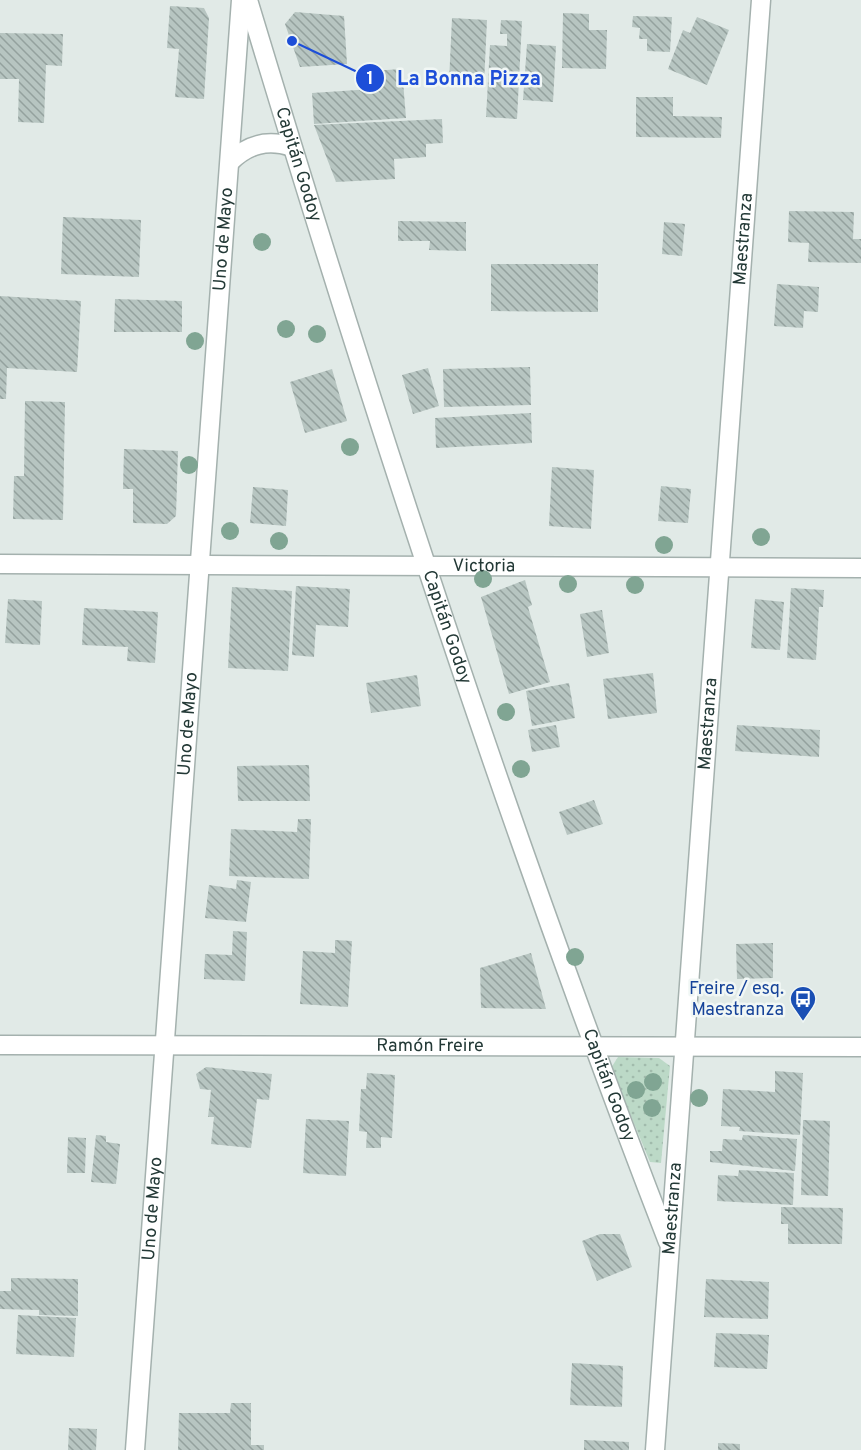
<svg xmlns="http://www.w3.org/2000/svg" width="861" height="1450" font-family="Overpass,sans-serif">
	<defs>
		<pattern id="grass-dots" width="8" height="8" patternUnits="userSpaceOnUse" patternTransform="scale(1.5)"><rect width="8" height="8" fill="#bcd9c7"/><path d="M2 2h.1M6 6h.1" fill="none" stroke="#a1bbac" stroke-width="1.8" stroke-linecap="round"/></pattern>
		<pattern id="building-back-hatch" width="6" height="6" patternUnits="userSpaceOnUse" patternTransform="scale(1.5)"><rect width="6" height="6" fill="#b7c5c1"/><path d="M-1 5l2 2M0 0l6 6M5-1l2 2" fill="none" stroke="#94a19e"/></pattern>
	</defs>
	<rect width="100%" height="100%" fill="#e1eae7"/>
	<path fill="url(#grass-dots)" d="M618 1057 659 1058 670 1066 661 1163 650 1162 611 1068Z"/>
	<path fill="url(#building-back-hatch)" d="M170 6 204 8 209 18 204 99 175 97 179 49 167 48Z
		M295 12 344 16 347 64 300 67 285 24Z
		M563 13 589 14V30H607L606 69 562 68Z
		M633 16 672 17 670 52 647 51V39H639L640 28 632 27Z
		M697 17 729 30 707 85 668 69 683 30 690 33Z
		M452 18 487 20 484 84 449 82Z
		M501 20 522 21 517 119 486 117 490 45 507 46V34H500Z
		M0 33 63 34 62 66 46 65 44 123 18 122 19 79H0Z
		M527 44 556 46 553 102 523 100Z
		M402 69 406 118 314 124 312 93 372 89 371 71Z
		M636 97H673V116L722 117 721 138 636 137Z
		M442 119 443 143 426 144V157L394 159 395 179 336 182 314 125Z
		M789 211 854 212 853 239H861V263L808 262 809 243 788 242Z
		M63 217 141 220 139 277 61 274Z
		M398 221 466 222V251L429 250 430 241H398Z
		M664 222 685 224 682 256 662 254Z
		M491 264H598V312L491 311Z
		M777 284 819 287 818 312 804 311 803 328 774 326Z
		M0 296 81 301 77 372 7 368 6 399H0Z
		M115 299 182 301V332H114Z
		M530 367 531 405 444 407 443 369Z
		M428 368 439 406 413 414 402 375Z
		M332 369 347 421 305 433 290 382Z
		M25 401 65 402 63 520 13 519 14 476H24Z
		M531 413 532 443 436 448 435 418Z
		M124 449 178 451 176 516 167 524 133 523V489H123Z
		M552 467 594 470 591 529 549 526Z
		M661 486 691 489 688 523 658 521Z
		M253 487 288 490 286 526 250 523Z
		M525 580 532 605 528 607 550 682 509 694 481 597Z
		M296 586 350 589 348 627 316 625 314 657 292 655Z
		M232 587 292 591 288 671 228 668Z
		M791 588 824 590 823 607H819L816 660 787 658Z
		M8 599 42 601 40 645 5 643Z
		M755 599 784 602 780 650 751 648Z
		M84 608 158 612 155 663 127 661 128 647 82 645Z
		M602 610 609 653 587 657 580 614Z
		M653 673 657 713 608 719 603 679Z
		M417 675 421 706 371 713 366 683Z
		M569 683 575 718 532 726 526 691Z
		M556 725 560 747 532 752 528 730Z
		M737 725 820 730 819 757 735 751Z
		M309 765 310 801H238L237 766Z
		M594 800 603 824 567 835 559 812Z
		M298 819H311L309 879 229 876 231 829 297 832Z
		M237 880 251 882 246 922 205 918 209 885 236 889Z
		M233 931 247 932 245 981 204 979 205 954 232 955Z
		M335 940 352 941 348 1007 300 1004 303 951 335 953Z
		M773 943V978L737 979 736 944Z
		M531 953 546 1009 481 1008 480 968Z
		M206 1067 272 1074 269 1100 257 1099 251 1148 211 1144 214 1117H208L211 1090 200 1089 196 1074Z
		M775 1071 803 1073 800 1135 739 1131 740 1127 721 1126 723 1089 775 1092Z
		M367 1073 395 1075 392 1138 381 1137V1148H366L367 1132 359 1131 361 1089H366Z
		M306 1119 349 1121 346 1176 303 1173Z
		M803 1120 830 1121 828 1196 801 1195Z
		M96 1135 106 1136V1142L120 1144 116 1184 91 1182Z
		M743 1135 797 1139 795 1171 710 1162V1151H722L723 1139 742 1140Z
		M68 1137 86 1138 85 1173H67Z
		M739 1170 794 1173 793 1205 717 1201 718 1175 738 1176Z
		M781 1207 843 1208 842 1244H788V1224H781Z
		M600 1234H620L632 1267 597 1281 582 1241Z
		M11 1278 78 1279V1316L39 1315V1310L0 1309V1291H11Z
		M706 1279 769 1282 768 1319 704 1317Z
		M18 1315 76 1318 74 1357 16 1354Z
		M716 1333 769 1335 767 1369 714 1367Z
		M572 1363 623 1366 622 1407 570 1405Z
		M231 1403H251V1445H264V1450H178L179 1413H230Z
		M69 1428 97 1429 96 1450H68Z
		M584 1440 629 1442V1450H584Z
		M718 1443 740 1444V1450H718Z"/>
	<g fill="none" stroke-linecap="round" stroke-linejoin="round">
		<g stroke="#a4b1ae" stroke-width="21">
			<g id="minor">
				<path id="s1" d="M248 0C374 418 510 834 668 1242"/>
				<path id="s2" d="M0 564 861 568"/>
				<path id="s3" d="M655 1450 761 0"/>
			</g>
		</g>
		<g stroke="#a4b1ae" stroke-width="21">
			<g id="tertiary">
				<path d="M230 162C248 144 268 139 292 147"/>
				<path id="s4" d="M0 1045 861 1047"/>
				<path id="s5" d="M135 1450 241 0"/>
			</g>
		</g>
		<use href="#minor" stroke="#fff" stroke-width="18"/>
		<use href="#tertiary" stroke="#fff" stroke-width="18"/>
	</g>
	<g fill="#80a593">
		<circle cx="262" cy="242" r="9"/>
		<circle cx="286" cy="329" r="9"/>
		<circle cx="317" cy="334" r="9"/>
		<circle cx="195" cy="341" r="9"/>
		<circle cx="350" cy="447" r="9"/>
		<circle cx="189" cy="465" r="9"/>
		<circle cx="230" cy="531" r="9"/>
		<circle cx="761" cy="537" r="9"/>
		<circle cx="279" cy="541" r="9"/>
		<circle cx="664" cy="545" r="9"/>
		<circle cx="483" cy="579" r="9"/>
		<circle cx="568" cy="584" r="9"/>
		<circle cx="635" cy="585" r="9"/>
		<circle cx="506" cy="712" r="9"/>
		<circle cx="521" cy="769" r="9"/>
		<circle cx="575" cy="957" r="9"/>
		<circle cx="653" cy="1082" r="9"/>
		<circle cx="636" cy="1090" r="9"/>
		<circle cx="699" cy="1098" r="9"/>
		<circle cx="652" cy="1108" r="9"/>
	</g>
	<defs>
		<g id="bus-pin" transform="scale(1.35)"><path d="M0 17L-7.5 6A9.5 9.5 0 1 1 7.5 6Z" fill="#1a4fb4" stroke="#f1f7f5"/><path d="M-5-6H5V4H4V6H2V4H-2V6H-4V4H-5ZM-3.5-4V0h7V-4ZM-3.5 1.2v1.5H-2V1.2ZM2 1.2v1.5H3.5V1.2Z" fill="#fff"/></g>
	</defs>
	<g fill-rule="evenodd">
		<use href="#bus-pin" x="803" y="999"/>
	</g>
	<g text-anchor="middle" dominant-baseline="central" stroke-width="5" stroke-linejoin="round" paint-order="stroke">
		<g font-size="18" fill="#233936" stroke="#f1f7f5">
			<text stroke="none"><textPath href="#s1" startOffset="172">Capitán Godoy</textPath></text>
			<text stroke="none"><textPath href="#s5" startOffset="1214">Uno de Mayo</textPath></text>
			<text stroke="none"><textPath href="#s3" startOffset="1214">Maestranza</textPath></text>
			<text stroke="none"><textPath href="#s2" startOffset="484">Victoria</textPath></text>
			<text stroke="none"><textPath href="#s1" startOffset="658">Capitán Godoy</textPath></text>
			<text stroke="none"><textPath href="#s5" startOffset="728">Uno de Mayo</textPath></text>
			<text stroke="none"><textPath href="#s3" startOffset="728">Maestranza</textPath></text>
			<text stroke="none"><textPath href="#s4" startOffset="430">Ramón Freire</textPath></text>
			<text stroke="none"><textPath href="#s1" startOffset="1144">Capitán Godoy</textPath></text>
			<text stroke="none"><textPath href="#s5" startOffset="242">Uno de Mayo</textPath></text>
			<text stroke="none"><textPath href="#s3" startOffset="242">Maestranza</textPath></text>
		</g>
		<g font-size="18" fill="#164399" stroke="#f1f7f5" text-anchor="end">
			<text x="784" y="989">Freire / esq.<tspan x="784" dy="21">Maestranza</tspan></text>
		</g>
	</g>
	<path fill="none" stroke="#1d4ed8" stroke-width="2" d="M292 41L370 78"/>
	<g fill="#1d4ed8" stroke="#f1f7f5" stroke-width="2">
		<circle cx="292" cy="41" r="6"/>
		<circle cx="370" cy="78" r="15"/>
	</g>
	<g font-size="18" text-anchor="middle" font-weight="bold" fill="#fff">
		<text x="370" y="84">1</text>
	</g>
	<g font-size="20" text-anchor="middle" font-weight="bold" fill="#1d4ed8" stroke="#f1f7f5" stroke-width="5" stroke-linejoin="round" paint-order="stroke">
		<text x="469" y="85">La Bonna Pizza</text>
	</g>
</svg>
